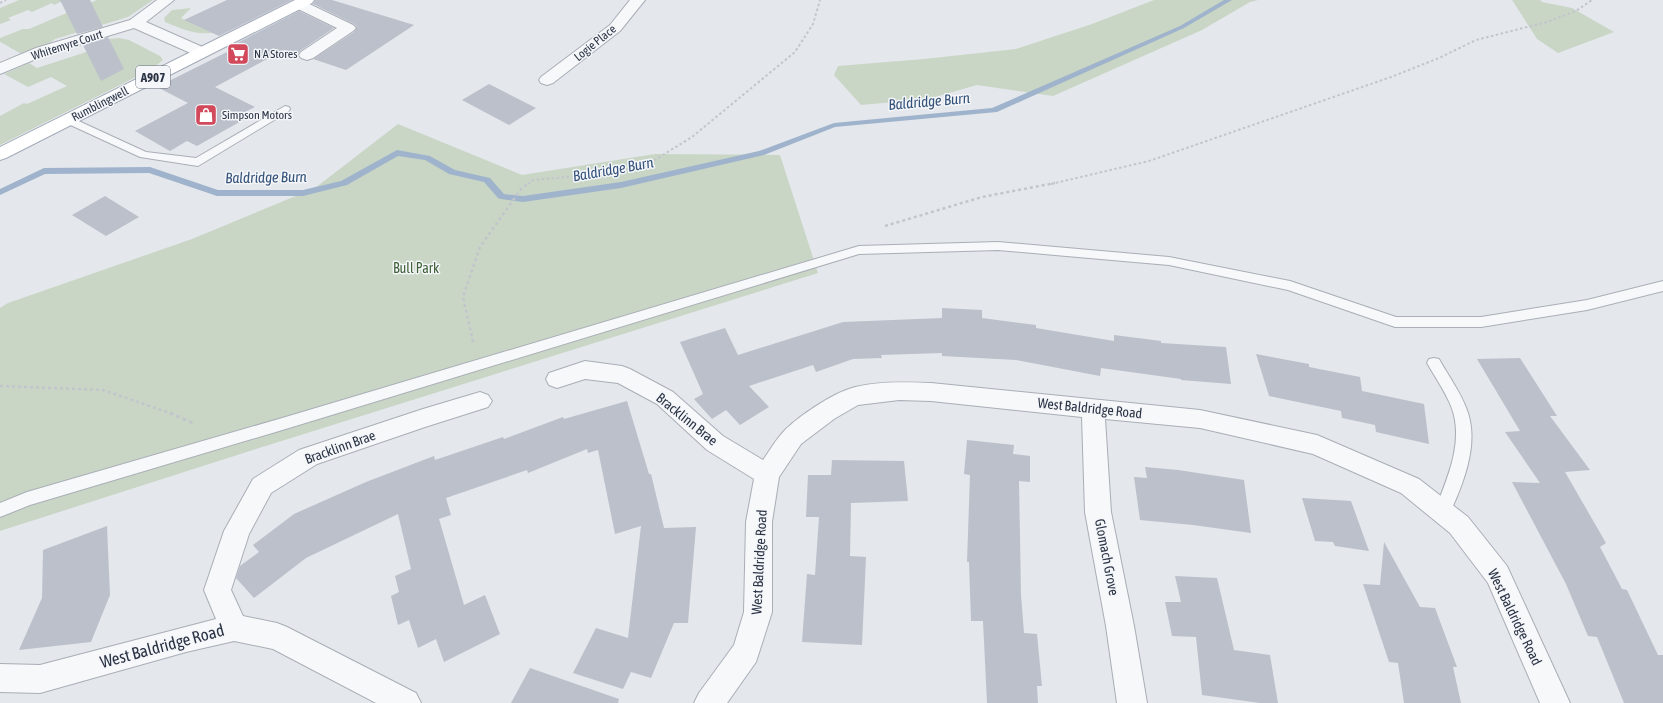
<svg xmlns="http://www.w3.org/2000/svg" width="1663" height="703" font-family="'Asap Condensed',sans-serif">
	<rect width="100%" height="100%" fill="#e4e7ec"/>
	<path fill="#c9d6c5" d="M19 0H65L54 5 52 3 32 12 28 10 8 18 11 20 0 24V8Z
		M97 0H153L128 17 55 39C49 44 32 55 23 54 16 52 7 45 0 42V38L23 29H29Z
		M1154 0H1258L1250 2 1202 30 1053 96 977 85 928 99 861 105 834 75 838 66 924 59 1016 49 1092 24Z
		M1512 0H1540L1542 2 1572 8 1614 32 1558 53 1537 39Z
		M191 8 181 18 202 28 227 30C201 37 189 32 165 22L164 18 172 10Z
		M119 38 129 40 160 56 163 60 152 69 0 145V116L24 103 27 104 67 86 51 77 28 87 4 74 29 63 37 68 111 44 109 39Z
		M398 124 522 175 655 154 780 155 818 273 256 449 0 531V308L8 303 192 239 315 188Z"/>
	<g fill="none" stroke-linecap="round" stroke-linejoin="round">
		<path fill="#9fb4cc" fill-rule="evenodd" d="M1224 0H1232L1184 28 997 112 835 127 764 155 621 188 523 202 501 199 498 198 484 182 449 174 425 160 398 156 347 185 303 196H217L149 173 45 174 0 195V189L44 168 150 167 218 190H303L341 181 397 150 430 156 455 170 490 178 504 194 523 196 621 182 759 151 834 123 992 108 1180 26Z"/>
	</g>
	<path fill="#bbc0ca" d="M60 0H90L103 27 77 34Z
		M227 0H292L219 36 184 20Z
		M315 0H332L414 25 346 70 313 59 354 32 357 27 354 24 313 4Z
		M299 11 334 28 300 51 298 54 284 50 215 87 255 107 243 113 250 116 197 146 187 141 170 151 135 131 188 103 157 87 239 46 235 44Z
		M108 37 124 69 101 81 83 45Z
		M489 84 536 108 509 125 462 100Z
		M105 196 139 217 106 236 72 215Z
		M942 308 982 310V318L1036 325V328L1114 341V335L1161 341V343L1226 347 1231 384 1181 380V379L1101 368 1100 376 1016 360 942 356V353L881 355 882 358 853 359 816 372 813 365 749 386 769 407 740 425 726 410 712 419 694 399 703 394 680 342 725 328 738 355 843 322 942 318Z
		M1256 354 1309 364V367L1360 377 1362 391 1424 404 1429 444 1376 432 1375 425 1342 418 1341 411 1269 396Z
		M1520 358 1557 416H1550L1590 470 1565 472 1606 543 1600 547 1622 589 1627 590 1658 655H1663V703H1624L1597 637 1588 636 1566 584 1512 482 1540 483 1505 432 1520 431 1477 359Z
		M627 401 649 474H651L664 528 696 527 688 623H674L651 678 631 672 623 689 573 673 596 628 628 638 641 526 615 534 598 450 588 453 587 449 528 473 527 470 446 498 451 515 439 519 464 605 485 595 500 634 444 662 436 639 418 648 409 620 398 625 391 596 399 592 395 576 411 569 398 514 306 558 254 598 236 578 240 566 259 552 253 545 294 514 366 482 434 456 435 460 503 437 504 439 563 417 564 419Z
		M967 440 1014 445 1013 454 1030 456V482L1019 481 1021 595 1024 633 1037 634 1042 686H1037L1038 703H987L983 621H971L969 562H967L970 475 964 474Z
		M832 460 904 461 908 501 851 503 850 556 866 557 862 645 802 642 807 574 815 575 819 517H806L808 475H831Z
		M1145 467 1178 470 1244 480 1251 533 1193 525 1140 520 1134 477 1147 478Z
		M1302 498 1351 501 1369 551 1335 546 1333 542 1315 541Z
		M107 526 110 595 91 642 19 650 42 598 43 550Z
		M1384 542 1420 607 1435 608 1457 667H1453L1461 703H1404L1398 663 1389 662 1363 584 1380 585Z
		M1175 576 1217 578 1234 650 1270 655 1278 703H1260L1202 695 1196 637 1172 636 1165 602H1181Z
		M530 668 619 699 618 703H511Z"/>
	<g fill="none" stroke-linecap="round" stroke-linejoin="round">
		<g stroke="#a9aeb7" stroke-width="2">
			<path id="service" d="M285 106 289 107 290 109 289 111 198 166 140 157 64 122 63 120 64 118H72L146 152 196 158Z
				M998 242 1169 257 1290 281 1396 317H1481L1587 300 1663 281V291L1587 310 1481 327H1395L1288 290 1169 265 998 250 859 254 289 428 30 505 0 517V503L27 492 289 416 859 246Z
				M1434 358 1439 359C1449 377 1462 394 1468 413 1479 447 1462 487 1448 517L1442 519 1436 517 1434 512C1447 479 1465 441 1451 406 1445 391 1435 377 1427 363L1429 359Z"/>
		</g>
		<g stroke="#a9aeb7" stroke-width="2">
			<path id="minor" d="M157 0H174L146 22 207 49 209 52 207 55 201 57 195 55 134 28 48 54 0 74V63L36 48 130 20Z
				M301 0 353 25 356 28 353 31 313 58 307 60 301 58 299 55 301 52 337 28 294 7 292 4 294 1Z
				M630 0H645L620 31 553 83 547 85 541 83 539 80 541 77 610 25Z
				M585 361 622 366 630 369 673 392 723 436 763 460C770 450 777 438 785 430 799 416 833 393 852 388 874 381 908 382 931 383L1200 410 1317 435 1419 479 1468 517 1507 566 1570 703H1540L1488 583 1450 533 1401 493 1313 454 1200 428 1105 419 1111 512 1134 626 1147 703H1117L1106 626 1085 512 1082 417 931 401 899 400 858 405 834 419 801 444 779 477 772 522V612L756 662 727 703H694L699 693 734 645 744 612 746 522 754 479 707 450 657 404 618 383 585 379 557 388 549 385 546 379 549 373Z
				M480 392 488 395 492 401 488 407 425 427 317 464 271 493 249 534 231 590 243 616 277 623 287 627 416 693 421 703H376L273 649 234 641 186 652 40 693 0 692V664L40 665 216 619 204 590 224 531 253 479 299 450 423 409Z"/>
		</g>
		<g stroke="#a3abb8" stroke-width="2">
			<path id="primary" d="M295 0H314L312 3 6 158 0 160V147Z"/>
		</g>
		<path stroke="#c2c5cb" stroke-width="2" stroke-dasharray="2.5 2.5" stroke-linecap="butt" d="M0 3 6 0
			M528 184 533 180 591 175 645 166 692 137 795 52 813 24 820 0
			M1051 184 1149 161 1391 77 1439 58 1476 40 1547 22 1576 11 1592 0"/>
		<path stroke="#c2c5cb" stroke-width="2.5" stroke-dasharray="3 3" stroke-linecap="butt" d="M885 226 982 197 1055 183
			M473 342 463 297 480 247 521 189 529 183
			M0 386 103 390 173 414"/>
		<path stroke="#c2c5cb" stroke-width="3" stroke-dasharray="3.5 3.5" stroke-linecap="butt" d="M170 413 195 424"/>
		<use href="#service" fill="#f7f8fa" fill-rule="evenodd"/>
		<use href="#minor" fill="#f7f8fa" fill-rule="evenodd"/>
		<use href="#primary" fill="#fff" fill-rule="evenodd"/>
	</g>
	<defs>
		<g id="supermarket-square" transform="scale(1.15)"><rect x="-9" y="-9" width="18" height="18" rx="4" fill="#d1495b" stroke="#f4f6f9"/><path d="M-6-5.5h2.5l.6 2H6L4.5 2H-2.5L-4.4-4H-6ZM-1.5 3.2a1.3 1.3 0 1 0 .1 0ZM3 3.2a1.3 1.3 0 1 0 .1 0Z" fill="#fff"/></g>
		<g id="shop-square" transform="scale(1.15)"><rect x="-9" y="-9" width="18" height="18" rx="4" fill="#d1495b" stroke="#f4f6f9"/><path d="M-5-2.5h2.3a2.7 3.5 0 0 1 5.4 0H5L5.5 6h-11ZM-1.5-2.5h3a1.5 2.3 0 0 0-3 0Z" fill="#fff"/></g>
	</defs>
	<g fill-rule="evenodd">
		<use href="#supermarket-square" x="238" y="54"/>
		<use href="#shop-square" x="206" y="115"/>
	</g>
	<g text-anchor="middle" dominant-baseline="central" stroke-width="3" stroke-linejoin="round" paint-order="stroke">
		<g font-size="12" fill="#2b3445" stroke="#f4f6f9">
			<text transform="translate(595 43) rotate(-39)">Logie Place</text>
			<text transform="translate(67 45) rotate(-18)">Whitemyre Court</text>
			<text transform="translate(100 104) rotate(-27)">Rumblingwell</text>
		</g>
		<g font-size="12" fill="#2b3445" stroke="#f4f6f9" text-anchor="start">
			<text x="254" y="54">N A Stores</text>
			<text x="222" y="115">Simpson Motors</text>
		</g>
		<rect fill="#f4f6f9" stroke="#676e7b" stroke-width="1" x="136" y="66" width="34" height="22" rx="3"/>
		<g font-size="13" font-weight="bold" fill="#2b3445">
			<text x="153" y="77">A907</text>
		</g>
		<g font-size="14" fill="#3f6138" stroke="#f4f6f9">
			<text x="416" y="268">Bull Park</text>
		</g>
		<g font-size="14" fill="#2b3445" stroke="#f4f6f9">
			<text transform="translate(1090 408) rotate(6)">West Baldridge Road</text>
			<text transform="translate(687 419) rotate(39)">Bracklinn Brae</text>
			<text transform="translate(340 447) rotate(-20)">Bracklinn Brae</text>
			<text transform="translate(1107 557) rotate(79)">Glomach Grove</text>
			<text transform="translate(759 562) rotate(-87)">West Baldridge Road</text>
			<text transform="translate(1515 617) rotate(64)">West Baldridge Road</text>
		</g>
		<g font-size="15" font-style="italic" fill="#34527a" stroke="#f4f6f9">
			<text transform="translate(929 101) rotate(-5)">Baldridge Burn</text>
			<text transform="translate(613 169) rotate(-10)">Baldridge Burn</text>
			<text transform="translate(266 177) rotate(-1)">Baldridge Burn</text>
		</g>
		<g font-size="17" fill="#2b3445" stroke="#f4f6f9">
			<text transform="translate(162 646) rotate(-15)">West Baldridge Road</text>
		</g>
	</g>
</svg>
